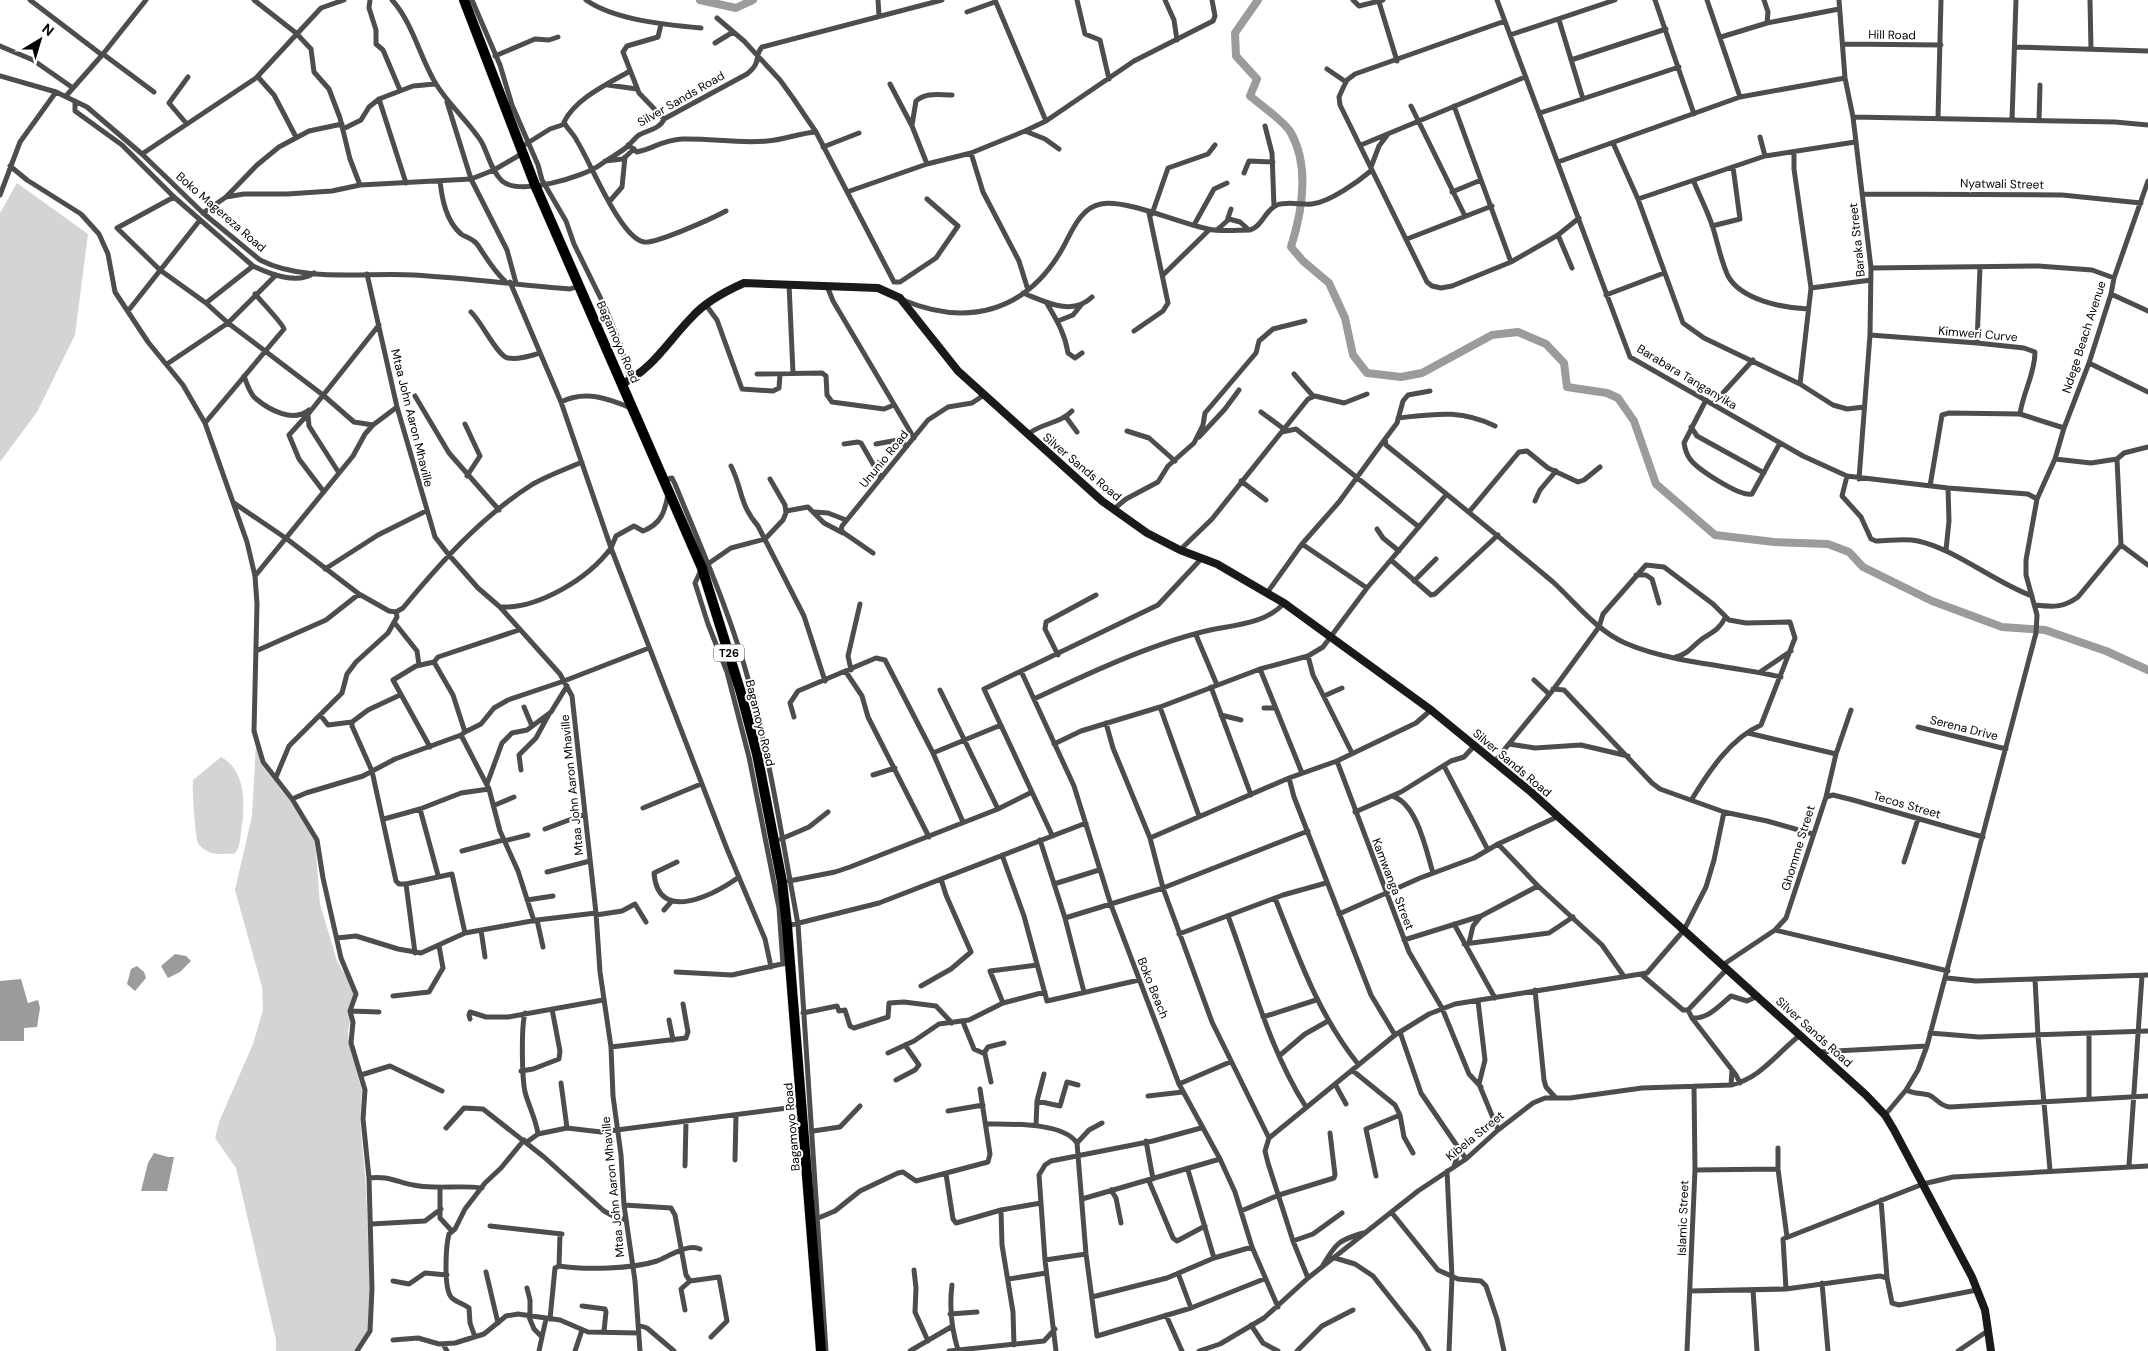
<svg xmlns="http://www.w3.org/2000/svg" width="2148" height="1351" font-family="'DM Sans',sans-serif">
	<rect width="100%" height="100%" fill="#fff"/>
	<path fill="#d4d4d4" d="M17 183 88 234 75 335 37 412 0 462V213Z
		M256 743 260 763 290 801 315 841 320 904 337 961 351 985 355 1001 348 1031 349 1043 362 1091 360 1119 366 1188 370 1289 368 1331 354 1351H276V1340L236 1168 215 1138 219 1122 253 1044 263 1010 262 987 235 890 252 816Z
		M221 757C247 770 245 808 241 832 240 839 240 849 234 854 225 853 215 856 207 851 203 849 200 846 198 843 195 837 192 787 193 780Z"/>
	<path fill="#9b9b9b" d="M175 954 186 956 191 961 180 972 168 978 161 966Z
		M137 966 144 972 146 978 135 991 127 984 131 969Z
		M21 979 28 1003 38 1000 40 1008 37 1027 24 1028V1041H0V981Z
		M154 1153 168 1157H174L167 1191H141L148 1163Z"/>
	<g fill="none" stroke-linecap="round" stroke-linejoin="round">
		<path stroke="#9b9b9b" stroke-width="8" d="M700 0 736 8 753 0
			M1258 0 1235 33 1236 56 1257 79 1250 96C1261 105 1285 122 1291 133 1310 167 1302 212 1291 247L1303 261 1329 283 1345 318 1353 355 1367 373 1401 377 1422 373 1492 335 1518 332 1546 344 1564 363 1567 387 1607 393 1618 398 1634 421 1656 484 1715 535 1774 542 1828 544 1849 552 1863 567 1932 601 2002 627 2045 630 2106 651 2148 670"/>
		<g stroke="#dbdbdb" stroke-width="11">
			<path id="highway" d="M464 0 535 185 702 568 741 693 757 754 782 882 787 926 821 1351"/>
		</g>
		<path stroke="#4d4d4d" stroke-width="5" d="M30 0 102 55
			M254 0 296 33 311 49 314 72 329 89 340 118 350 159 360 185
			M370 0 369 8 376 30V44L383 50 400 90
			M392 0C413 23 420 58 436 84 449 105 468 121 481 141 488 153 491 171 502 181 521 196 583 177 600 165 609 158 620 153 628 146 632 142 635 138 639 135 648 130 660 129 664 119L747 74C763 61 753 57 762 47L942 0
			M472 0 500 65 512 105 538 165 542 180 566 221 574 244 605 307 621 346 630 380
			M586 0C614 20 667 25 701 28
			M878 0 879 15
			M995 0 1046 121
			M1077 0 1085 34 1100 40 1109 79
			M1165 0 1174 20 1177 40
			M1353 0 1359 6 1383 0
			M1497 0 1630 357 1803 456 1847 476 1948 488 2028 494 2037 499
			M1655 0 1694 114
			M1707 0 1740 97
			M1764 0 1768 12 1767 23
			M1839 0 1845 78 1853 117 1871 268 1870 335 1859 479
			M2090 0 2091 49
			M1379 2 1397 61
			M967 12 995 2
			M717 18 744 41 780 80 793 98 816 132 894 282
			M1559 20 1583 99
			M1505 21 1355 74 1347 80 1343 88 1339 97 1340 105 1427 282 1432 286 1441 288 1452 286 1511 262 1558 235 1579 218
			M661 24 658 37 627 46 623 52 639 93 664 119
			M1510 35 1615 0
			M1721 37 1767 23 1839 9
			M715 43 733 32
			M1843 44 1941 45
			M0 46 33 60 73 88
			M2016 47 2148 51
			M103 54 154 92
			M495 56 535 39 549 40 558 37
			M1571 60 1666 29
			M1327 69 1346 82
			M630 71C608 84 576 98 564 122 567 129 574 134 577 141 590 161 620 238 644 242 656 244 713 218 726 211
			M0 76 56 92 87 107 142 154 203 213 260 260C305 283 365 272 414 275 466 278 518 285 570 289L579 286
			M258 77 274 95 296 137
			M890 84 912 126 927 164
			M608 85 637 89
			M66 96 103 54 146 0
			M379 99 406 183
			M75 101V111L122 145 174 197 253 266C270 274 297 285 314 273
			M447 102 471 179 507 250 516 283
			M1411 106 1465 216
			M1454 106 1511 262
			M1540 113 1679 67
			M1853 117 2115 122 2148 125
			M1938 118 1941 0
			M2012 120 2016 0
			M2039 121 2040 85
			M186 123 169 103 188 77
			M912 125 916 101C926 92 939 95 952 95
			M1265 126 1272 153 1274 207
			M343 129 361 120 369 107 379 99 413 86 435 84
			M1025 131 1045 139 1059 149
			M1760 137 1765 156
			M1613 143 1638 199 1683 323 1704 338 1800 384 1833 405 1847 409 1864 407
			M526 144 550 129 565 124
			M628 145 637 152C653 149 662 140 682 139 710 138 739 144 767 141 784 140 799 133 816 132
			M1361 145 1525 77
			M823 147 859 133
			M971 153 983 192 1019 261 1028 290
			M1794 153V169L1811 288 1800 384
			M142 154 256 78 321 8 344 0
			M605 161 623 159 634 149
			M1558 162 1740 97 1845 78
			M10 166 27 180 81 214 99 234 108 254 115 292 148 342 183 385 205 423 247 542 255 576 257 604 254 731 263 762 292 799 317 840 323 878 341 958 356 994 350 1011 353 1022 351 1043 365 1090 363 1119 369 1178 372 1289 370 1331 357 1351
			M1371 167 1379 146 1388 134
			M1244 173 1249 161 1273 162
			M440 181C442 199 446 221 461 234 467 238 472 238 477 244 486 257 493 270 505 281
			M1694 182C1700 197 1708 212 1713 228 1718 244 1721 261 1728 276 1741 300 1783 308 1808 309
			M847 192 927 164 971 153 1025 131 1046 121 1134 61 1213 21 1215 16 1212 0
			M1452 192 1481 180
			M1863 194 2062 195 2141 203
			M0 195 20 142 56 92
			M174 197 117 228 160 270 206 303 228 323 323 395 354 422 373 425
			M226 197 244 194H287L332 191 360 185 471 179 494 170 523 153
			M1638 199 1765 156 1855 142
			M609 202 622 187 625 157
			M203 213 226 197 257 165 279 147 309 131 342 124
			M1152 214 1168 168 1208 154 1215 145
			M1229 219 1240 222 1249 230
			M1194 225 1214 189 1227 183
			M1712 226 1740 219 1733 167
			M1218 229 1227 221 1231 209
			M1558 235 1572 268
			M1407 239 1492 206
			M1871 268 2038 266 2092 270 2114 278
			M367 274 397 407 435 537 449 555 478 588 500 607 560 674 572 696 596 913 600 972 611 1047 613 1096 621 1155 624 1205 635 1281 640 1351
			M1163 275 1209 230
			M894 282H900L936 258 958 226 927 199
			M789 284 793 373
			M827 286 833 301 914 438
			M1811 288 1871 280
			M1023 293C1044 301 1072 317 1092 297
			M2111 294 2148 311
			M1606 295 1664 273
			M903 300C967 327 1025 312 1061 251 1071 234 1079 208 1101 204 1127 199 1180 224 1208 229 1221 232 1237 230 1250 230 1262 227 1265 210 1277 205 1288 201 1301 205 1312 204 1330 202 1359 181 1372 170
			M1046 302C1056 319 1065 333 1068 353L1075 358 1082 353
			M206 303 253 266
			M706 305 717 320 742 389 773 391 779 388 780 374
			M128 311 200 220
			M471 312C481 321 498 357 508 358 518 360 530 356 540 353
			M1058 321 1073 315 1082 304
			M1134 331 1163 311 1168 303 1149 213
			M1870 335 1977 343 2024 348 2035 352C2035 374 2023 392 2020 414L2064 428
			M1977 343 1980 267
			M2089 363 2148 392
			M167 364 228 323 276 275
			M757 374 822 373 826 376 827 395 832 402 884 409 894 405
			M1294 374 1313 396
			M244 376C247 384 249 392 255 398 269 410 293 423 309 410
			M1430 391 1408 395 1403 401 1397 423 1385 439 1386 445C1442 490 1498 536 1553 582 1576 603 1596 630 1625 643 1674 664 1730 665 1781 677
			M415 396 449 453 499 510
			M1706 400 1684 443C1685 449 1686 454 1690 459 1697 469 1740 497 1752 494L1780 443
			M561 402C585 390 607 398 631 408
			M1713 404 1753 360
			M1261 412 1284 429
			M308 415 309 426 339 473
			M1066 417 1077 432
			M1398 418C1435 414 1460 409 1495 426
			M205 423 284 329C283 324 261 301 255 294
			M465 424 480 456 467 476
			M1691 427 1697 436 1764 473
			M1127 431 1149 438 1175 461
			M1282 432 1296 429 1419 527
			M1027 435C1040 423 1060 424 1072 411
			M1199 437 1225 409 1239 390
			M844 444 858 442 861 443 881 478
			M876 444 898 440 907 446
			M2055 459 2091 463 2117 459
			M731 466C743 490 739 504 758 526L804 616 825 681
			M1847 476 1842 496 1861 517 1871 539 1876 541C1890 541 1904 538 1918 541 1955 549 1994 582 2032 596
			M770 479 785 505 786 513 783 520 765 539 731 548 702 568 695 583 708 624 727 672 749 757 779 908 783 964
			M664 480 672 478 675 484C702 550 732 617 750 686 771 764 783 844 798 924L826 1351
			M1241 481 1266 500
			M1930 486 1942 415 1949 413 2020 414
			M324 492 299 459 289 435 309 413 379 325
			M668 494C665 512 661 524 643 531L634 526 616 536 611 548 727 849 765 939 771 967
			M1535 501 1540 490 1556 471
			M234 503 287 539 359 594 389 611 396 612 403 608C441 562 482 516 533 484 549 475 566 469 582 462
			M1114 509 1126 499 1158 482 1168 466 1194 443 1203 425 1205 413 1256 353 1259 341 1273 329 1305 321
			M786 511 808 507 824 523 843 533
			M814 512 828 513 846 520
			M1469 512 1519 452 1527 451 1548 468 1578 482 1584 480 1600 467
			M1377 529 1383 538 1399 551
			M1302 544 1367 588
			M2121 545 2148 565
			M1180 550 1212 519 1308 399 1315 396 1344 403 1367 394
			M1946 550 1949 521 1948 488
			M873 553 844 533 841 530 842 526 928 420 948 407 972 403 984 395
			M1391 560 1431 595 1435 594 1498 535
			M325 569 378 535 426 511
			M1636 575H1646L1652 579 1659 603
			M255 576 353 456 365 434 373 425 397 407
			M1414 581 1436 559
			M1267 593 1302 544 1339 502 1385 439
			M2035 605C2053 607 2063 608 2078 597L2121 545 2117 459 2124 453 2148 447
			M500 607C538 609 588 579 611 548L561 402 510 282
			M394 622 417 651 419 665
			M1196 635 1217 685
			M256 651 326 620 359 594
			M1058 655 1045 629 1046 622 1096 595
			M1308 656 1313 675 1352 753
			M1676 657C1690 653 1691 647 1702 639 1712 632 1719 630 1725 618
			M434 662 453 695 465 732 461 735 489 789 500 831 518 871 534 921
			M1260 669 1302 773
			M851 670 848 656 860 604
			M1021 671 1074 786 1111 905 1179 1084 1220 1159 1235 1192 1252 1247 1278 1307
			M846 672 862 696 868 717 929 837
			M1760 672 1791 651
			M1534 680 1549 694
			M1211 687 1251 795
			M1553 689 1564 690 1652 783 1660 789 1724 812 1767 821 1813 834
			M940 690 998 809
			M400 695 368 710 352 722V726L372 771 396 881 399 884H406L452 874 465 933
			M1324 696 1342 688
			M1034 699C1087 674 1157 641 1215 629 1238 625 1268 622 1284 603
			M524 707 532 726
			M1160 707 1199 816
			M1264 708H1275
			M1221 715 1241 720
			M321 716 328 725 352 722
			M794 717 790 703 798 691 876 658 885 660 933 753 963 822
			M1106 723 1113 748 1150 838 1163 888 1212 1022 1269 1138
			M1918 727 2006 749
			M465 732 481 724 494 708 508 700 564 681 649 648
			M1748 733 1836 754
			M1054 744 1081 731 1160 707 1260 669 1308 656 1323 647 1367 588 1446 495
			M1509 744 1535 748 1581 745 1628 756
			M430 747 393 680 416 666 434 662 438 657 519 630
			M933 753 1001 725
			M1337 761 1409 952 1442 1008 1469 1074 1481 1087
			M1495 761 1553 690 1599 627 1603 614 1646 565 1664 567 1713 604 1729 620 1746 623 1789 622
			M1444 766 1488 850
			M521 770 519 755 536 738 549 714
			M873 775 895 768
			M276 777 289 746 342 693 347 674 356 662 388 633 397 617 396 612
			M1289 778 1294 797 1371 995 1395 1035
			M487 784 502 743 512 733 527 730 551 712 567 686
			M1392 796C1417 803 1426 850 1433 873
			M1826 797 1833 795 1853 800 1983 837
			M292 799 306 793 363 776 395 759 461 735
			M1692 799C1709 771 1731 738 1761 725L1795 638 1790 622
			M495 805 514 797
			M643 808 701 784
			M420 809 438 875
			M1355 812 1401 792 1451 761 1464 757 1475 745
			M384 819 420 809 461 793 489 789
			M545 829 585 814
			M1052 835 984 689 1158 605 1202 558
			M1150 838 1289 778 1337 761 1416 723 1431 710
			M781 839 809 827 828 812
			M1040 840 1065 918 1084 992
			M504 841 528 835
			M1498 844 1538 886 1602 945 1623 975
			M462 851 503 840
			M1002 855 1024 916 1047 1001 1139 980
			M677 862 654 873C658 925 715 894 739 877
			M1904 862 1918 819
			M547 872 590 861
			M789 881 835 872 850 867 998 809 1032 792
			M406 884 415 953
			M1054 884 1099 870
			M1275 898C1298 956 1318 1014 1358 1064
			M527 900 553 896
			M664 910 671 902
			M1339 914 1420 878 1474 858 1498 844 1557 817
			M596 915 622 911 635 904 646 922
			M1228 916C1252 980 1269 1049 1306 1107
			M1065 918 1163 888 1308 831
			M537 920 543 947
			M1454 924 1495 998
			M787 926 879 903 1086 823
			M481 930 485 957
			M1775 930 1948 971
			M1179 934 1283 895 1326 883
			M337 938 356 936 398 949 421 953 465 933 537 920 596 913
			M1404 940 1481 916 1538 886
			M1469 943 1473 926 1481 916
			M1464 944 1549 933 1573 917
			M1724 964 1775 930 1786 918 1826 797 1836 754 1851 710
			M676 972 732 975 786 963
			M1642 975 1683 1010H1688L1727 969
			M1947 978 1976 981 2148 975
			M2035 979 2038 1036 2050 1170
			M921 986 951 969 971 952 946 895 941 879
			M1535 990 1544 1080 1546 1087 1555 1097
			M393 996 429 992 443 968 439 946
			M1478 1001 1485 1060 1479 1084 1498 1130
			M1003 1003 990 971 1037 965
			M1688 1010 1692 1018 1736 1075 1740 1083
			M350 1011 379 1012
			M525 1013C521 1027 522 1078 525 1092 529 1107 536 1119 538 1134
			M803 1013 837 1006 839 1011 845 1010 850 1026 854 1028 888 1017 889 1003 904 1002 936 1006 952 1023
			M1263 1017 1316 1000
			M1692 1018C1708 1019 1719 1006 1731 996L1747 1001 1758 996
			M470 1019 469 1015 470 1012 486 1017H508L603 1000
			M669 1020 673 1040
			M963 1022 974 1049 985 1054 991 1082
			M1400 1032 1421 1093 1466 1159
			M1930 1033 1979 1037 2148 1031
			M2089 1035V1099
			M611 1047 686 1038 688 1032 683 1004
			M1818 1052 1927 1046
			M888 1053 914 1041 939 1024 969 1020 1003 1003 1045 992
			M984 1053 988 1047 1004 1043
			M1279 1056 1305 1034 1328 1021
			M1352 1070 1395 1105 1400 1115 1404 1137 1413 1153
			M521 1071 533 1069 559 1059 560 1051 552 1009
			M361 1075 390 1066 442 1091
			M896 1080 915 1070 919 1065 905 1045
			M561 1083 567 1128
			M1179 1084 1230 1062
			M1335 1084 1346 1104
			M1731 1085 1732 1070
			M1906 1090C1914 1094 1921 1093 1929 1095 1938 1099 1939 1106 1950 1107L2148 1096
			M1148 1096 1183 1092
			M1037 1101 1060 1106 1067 1082 1078 1085
			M948 1111 983 1105
			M1885 1115 1906 1090 1918 1070 1927 1046 2036 633 2037 615 2026 575V560L2037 499 2055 459 2064 428 2089 363 2111 294 2114 278 2148 181
			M986 1124C1009 1124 1063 1122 1077 1143L1086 1254 1097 1336 1191 1308 1264 1279
			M1036 1125 1037 1101 1044 1074
			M446 1128 464 1108 483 1109 544 1157 604 1211 615 1217 626 1220
			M813 1131 840 1127 860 1106
			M1146 1141 1153 1179
			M527 1142 538 1134 567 1128 601 1132 803 1106
			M1077 1143 1089 1130 1102 1123
			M1778 1148V1169L1787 1237
			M735 1160 736 1115
			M2129 1165 2142 976
			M685 1166 686 1121
			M1454 1167 1459 1149
			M1188 1170 1214 1258
			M1695 1170 1778 1169
			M1447 1171 1452 1277 1449 1351
			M946 1174 953 1219 956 1223 1001 1210 1041 1203
			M1376 1176 1366 1129 1400 1115
			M369 1178C390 1175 399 1184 419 1186 440 1189 461 1185 482 1188
			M1149 1181 1173 1238 1177 1241 1205 1226
			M440 1187V1218L451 1230
			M1111 1190 1116 1198 1121 1223
			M1082 1199 1220 1159
			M1881 1200 1887 1278 1892 1303 1899 1305 1977 1290
			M624 1205 671 1208 675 1215 686 1275 690 1281 719 1277 727 1321 711 1337
			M1001 1210 1002 1245 1013 1312 1014 1345
			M1241 1211 1279 1195 1334 1178 1335 1175 1330 1133
			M1392 1213 1438 1270 1458 1279 1481 1281 1486 1286 1497 1319 1504 1351
			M816 1219 835 1211 860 1191 898 1173 903 1172 916 1181 988 1162 990 1154 980 1089
			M371 1224 425 1221 441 1209
			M490 1226 562 1234
			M1293 1241 1313 1234 1342 1213
			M1335 1258 1355 1264 1373 1276 1419 1334 1429 1351
			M1045 1260 1086 1254
			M1323 1265C1336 1243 1339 1240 1363 1233
			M559 1266C585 1270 632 1269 657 1261 668 1257 687 1243 700 1249
			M914 1270 916 1288 915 1312 928 1341
			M486 1272 498 1323
			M1178 1273 1191 1308
			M1308 1278 1293 1241 1268 1163 1265 1151 1269 1138 1395 1035 1429 1014 1455 1004 1647 973 1684 930 1706 887 1714 860 1724 812
			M1009 1279 1046 1273
			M393 1281 409 1284 425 1273 447 1275
			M1822 1283 1828 1351
			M952 1285C949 1308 951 1327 958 1350
			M527 1288 530 1300V1317
			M1786 1289 1783 1239 1923 1184 1953 1177 2148 1166
			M1753 1290 1757 1351
			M1690 1291 1786 1289 1880 1276 1887 1278
			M1092 1297 1167 1278 1214 1258 1252 1247
			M582 1306 605 1309 606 1312 604 1331
			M685 1310 681 1289 690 1281
			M950 1314 977 1312
			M1166 1315 1182 1351
			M529 1317 534 1329 542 1337 539 1351
			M550 1319 555 1268 559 1266 560 1234
			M638 1325 647 1328 674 1351
			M1251 1325 1263 1343 1278 1351
			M475 1337 470 1323 469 1308C464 1304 456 1302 452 1298 443 1290 446 1245 449 1234L455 1229 465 1209 485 1183 501 1168 524 1140
			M542 1337 546 1319
			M393 1340 418 1338 439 1344 455 1343 484 1334 506 1316 518 1314 560 1320 588 1332 639 1333
			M443 1344 447 1351
			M575 1351 582 1330
			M910 1351 951 1327
			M949 1351 1044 1341 1055 1329
			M1056 1351 1045 1260 1039 1175 1045 1165 1051 1161 1153 1141 1201 1128
			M1199 1351 1220 1344 1264 1318 1308 1278 1418 1191 1466 1159 1498 1130 1533 1103 1545 1098H1570L1642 1088 1731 1085C1761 1078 1776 1054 1799 1036
			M1297 1351 1322 1326 1353 1310
			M1687 1351 1695 1170 1694 1086
			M1958 1351 1989 1330"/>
		<path stroke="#1a1a1a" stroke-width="8" d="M622 384C653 369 668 341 692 317 705 302 726 291 744 283L878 288 900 298 958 371 1102 501 1147 533 1180 550 1217 564 1284 603 1431 710 1531 792 1866 1095 1885 1115 1894 1130 1972 1277 1985 1310 1991 1351"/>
		<use href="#highway" stroke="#000" stroke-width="10"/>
	</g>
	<g text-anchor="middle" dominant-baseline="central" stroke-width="4" stroke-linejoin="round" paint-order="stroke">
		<rect fill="#fff" stroke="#4c4c4c" stroke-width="1" x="714" y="644.5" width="30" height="17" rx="4"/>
		<g font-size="11" font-weight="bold" fill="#000">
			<text x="729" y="653">T26</text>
		</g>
		<g font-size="12" fill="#000" stroke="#fff">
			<text transform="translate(1892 35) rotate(1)">Hill Road</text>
			<text transform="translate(681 99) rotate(-30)">Silver Sands Road</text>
			<text transform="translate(2002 184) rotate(1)">Nyatwali Street</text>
			<text transform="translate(221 212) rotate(41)">Boko Magereza Road</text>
			<text transform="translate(1857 240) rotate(-96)">Baraka Street</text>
			<text transform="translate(1978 334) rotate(5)">Kimweri Curve</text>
			<text transform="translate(2084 337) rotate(-72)">Ndege Beach Avenue</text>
			<text transform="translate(618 342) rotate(66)">Bagamoyo Road</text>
			<text transform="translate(1687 377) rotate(31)">Barabara Tanganyika</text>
			<text transform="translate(412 418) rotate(76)">Mtaa John Aaron Mhaville</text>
			<text transform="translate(884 459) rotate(-51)">Ununio Road</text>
			<text transform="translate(1082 467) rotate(40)">Silver Sands Road</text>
			<text transform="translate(760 723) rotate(76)">Bagamoyo Road</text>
			<text transform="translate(1964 728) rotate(14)">Serena Drive</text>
			<text transform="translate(1512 763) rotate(40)">Silver Sands Road</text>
			<text transform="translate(572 785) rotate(-96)">Mtaa John Aaron Mhaville</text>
			<text transform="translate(1907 805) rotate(16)">Tecos Street</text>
			<text transform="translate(1798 848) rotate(-73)">Ghomme Street</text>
			<text transform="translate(1393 884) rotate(69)">Kamwanga Street</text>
			<text transform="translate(1153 988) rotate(68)">Boko Beach</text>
			<text transform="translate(1814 1032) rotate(42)">Silver Sands Road</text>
			<text transform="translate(792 1127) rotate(-95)">Bagamoyo Road</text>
			<text transform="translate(1475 1136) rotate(-39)">Kibela Street</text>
			<text transform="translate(613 1187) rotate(-96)">Mtaa John Aaron Mhaville</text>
			<text transform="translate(1683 1218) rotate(-88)">Islamic Street</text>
		</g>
	</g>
	<g transform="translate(40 40) rotate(38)" stroke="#ffffff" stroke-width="4" paint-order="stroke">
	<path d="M0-4L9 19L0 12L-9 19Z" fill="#000000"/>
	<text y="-8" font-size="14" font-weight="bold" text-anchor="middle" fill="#000000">N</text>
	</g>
</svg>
